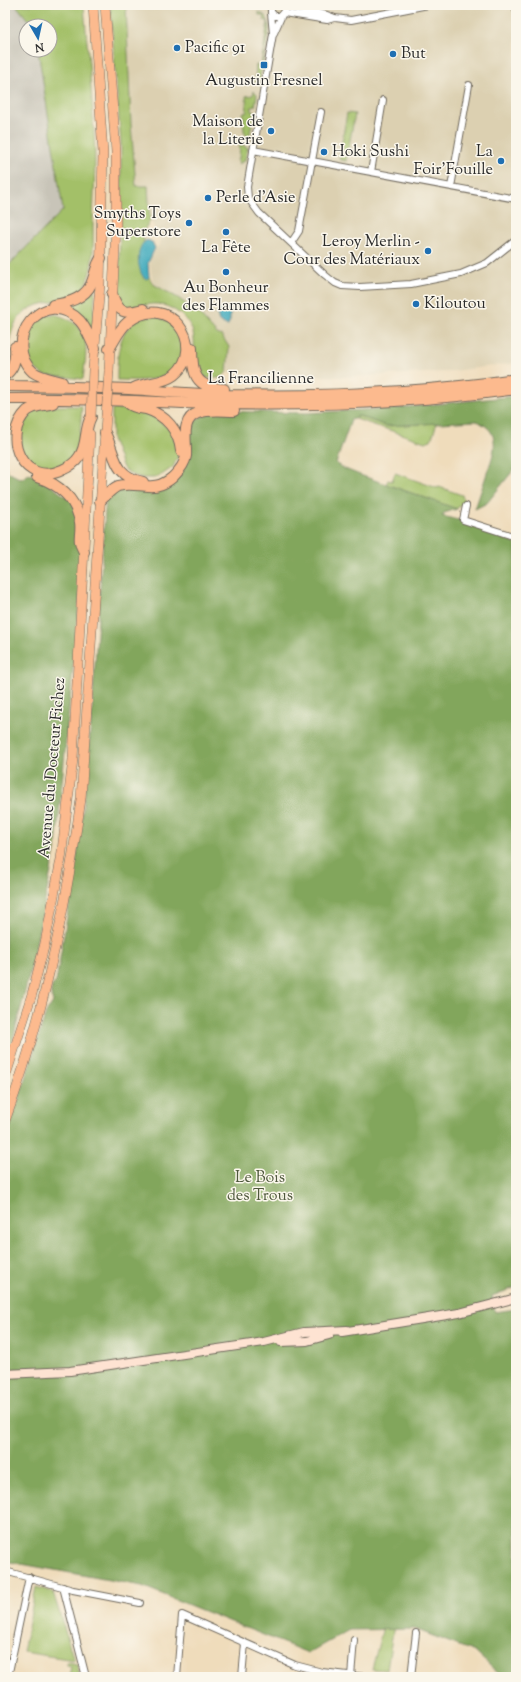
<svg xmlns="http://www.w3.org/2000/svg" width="521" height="1682" font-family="'Sorts Mill Goudy',serif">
	<rect width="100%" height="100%" fill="#fbf7ec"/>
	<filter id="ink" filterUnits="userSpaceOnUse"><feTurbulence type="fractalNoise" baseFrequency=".025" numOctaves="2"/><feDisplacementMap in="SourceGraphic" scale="8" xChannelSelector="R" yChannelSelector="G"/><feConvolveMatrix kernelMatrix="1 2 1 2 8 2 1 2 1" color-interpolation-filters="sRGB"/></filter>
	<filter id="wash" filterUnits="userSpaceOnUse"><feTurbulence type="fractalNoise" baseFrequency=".012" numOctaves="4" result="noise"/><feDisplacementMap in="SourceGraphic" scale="16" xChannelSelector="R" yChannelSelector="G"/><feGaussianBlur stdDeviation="0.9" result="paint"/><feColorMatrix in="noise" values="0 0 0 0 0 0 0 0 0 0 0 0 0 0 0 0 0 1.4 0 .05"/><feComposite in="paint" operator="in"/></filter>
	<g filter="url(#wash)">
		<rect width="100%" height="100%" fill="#efdcbb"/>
		<path fill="#dcd0b1" d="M126 5H516V363L445 372 342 377 227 372 229 347 222 336 217 334 198 313 186 303 153 284 150 264 151 258 160 243V237L150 220 148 186H136L131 124Z"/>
		<path fill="#c8c4b8" d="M5 5H16L33 26H26V50H38L63 210 5 269Z"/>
		<path fill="#a3c067" stroke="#677649" d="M16 5H84C87 47 92 90 94 132 96 161 94 191 93 220 93 240 95 264 86 283 74 307 41 297 23 313 16 319 11 331 10 340 10 347 12 355 10 361 9 364 7 367 5 369V269L63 210 38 50H50V26H33Z
			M110 5H126L131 124 136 186H148L150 220 143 232 144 241 140 250 139 263 147 279 149 277 153 284 178 298 198 313 217 334 222 336 229 347 227 372 221 378H202C200 373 197 367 195 361 193 347 197 334 188 322 180 312 166 303 153 304 139 305 125 315 118 297L121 208V144Z
			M259 12C267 16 269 20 269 29L259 82 255 83 256 65H261L268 21 263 20 264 15H259Z
			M254 91 257 94 255 106 251 107V111L254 112 249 139 244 131 243 113 247 112 246 96 253 95Z
			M347 113 355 114 346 161 339 159Z
			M240 144 248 148 245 160 239 164 237 159H239Z
			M94 290 95 293 93 327 91 328 88 327 71 311V306Z
			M54 314C93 325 87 346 83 379L43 375 29 363 23 337 26 330 43 316Z
			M155 316 176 324 184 349C182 353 181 359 178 363 167 384 136 380 117 380 117 360 117 328 140 319 145 317 150 317 155 316Z
			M62 406H82L79 448 71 461 49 471 33 467 16 443C27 411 27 408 62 406Z
			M112 409H130L152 416 170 429 178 448V456L173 467 163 474 154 478H143L132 475 123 468 112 439Z
			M359 416 386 426 437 423 431 440 425 442 356 419Z
			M395 473 437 488 439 487 462 495 464 500 463 505 459 506 457 509 386 484 388 480 392 481Z
			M36 1587 53 1592 74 1660 23 1652Z
			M394 1625 387 1670 372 1669 383 1627Z
			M67 1662 77 1664 80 1677H69L71 1666 67 1665Z"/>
		<path fill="#82a65c" stroke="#566844" d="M516 396V467L487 503 475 509C479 497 483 485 487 473 494 453 503 431 476 421L386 426 359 416 351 420 336 463 345 469 360 475 457 509 444 513 442 516 459 520 516 544V1287L492 1296 495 1312 516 1309V1676L499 1674 475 1652 415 1629 349 1630 308 1653 142 1586 5 1561V1141L46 1013 53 1002C51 994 49 987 56 982L76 863 84 800 92 711 106 496 112 489 152 487 182 468 186 424 213 411 307 413 399 408Z
			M5 466 8 472 21 479 29 474 39 477 73 502 84 552 56 846 34 955 12 1044 5 1063Z"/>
		<path fill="#3da9bc" stroke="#346a74" d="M147 240 152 242 155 248 148 263 149 277 147 279 144 278C137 269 135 247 147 240Z
			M226 306 230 310V320L228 325H226L219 321 217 314 219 310Z"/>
	</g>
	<g filter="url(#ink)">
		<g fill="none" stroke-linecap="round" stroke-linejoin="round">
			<g stroke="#70695d" stroke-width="8">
				<path id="minor" d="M271 5V12L275 16H280L285 10
					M515 5 516 9
					M285 6 327 15 335 18 351 20 428 5
					M271 13 273 34 247 187 248 198 259 213 325 275 335 283 342 286 360 287 411 284 461 274 487 263 516 240
					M284 13 327 20 334 18
					M274 33 282 15
					M253 150 516 199
					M371 172 383 100
					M451 187 469 85
					M291 243 299 231 321 112
					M466 506 463 520 516 537
					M5 1571 73 1590 140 1603
					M63 1587 86 1677
					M351 1676 354 1640
					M8 1677 29 1577
					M177 1677 182 1615 295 1665 322 1672 365 1677
					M242 1677 245 1643
					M411 1677 416 1633"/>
			</g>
			<g stroke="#70695d" stroke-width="10">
				<path id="secondary" d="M342 1332 459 1313 516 1298
					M281 1342 307 1341 329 1335
					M5 1374 70 1371 264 1342 304 1332 347 1330"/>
			</g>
			<g stroke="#70695d" stroke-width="10">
				<path id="primary" d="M93 5 103 153 100 285 93 369
					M105 5 116 152V227L109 371
					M5 1078 32 994 45 943 61 859 73 759 90 434
					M5 1121C44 1017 66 908 81 799L106 416"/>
			</g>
			<g stroke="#70695d" stroke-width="12">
				<path id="trunk" d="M112 294C119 314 124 314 143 309
					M53 305C69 303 88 298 93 279 96 271 96 266 101 258
					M192 348C192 373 195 388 224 389
					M109 349C115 340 119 329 128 322 168 290 209 346 174 375 162 384 147 382 134 388
					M5 375C15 368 16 357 15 347
					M62 382C52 379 42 378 33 372 0 342 44 283 80 321 87 329 90 339 95 348
					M5 386C46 386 88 387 129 389 161 391 194 394 226 395 322 397 421 393 516 379
					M5 399C76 397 146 402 217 404 316 406 417 403 516 389
					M53 403C44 406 35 405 27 411 0 437 24 488 62 470 69 467 75 463 79 457 88 445 84 429 91 417
					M128 403C133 408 140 408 146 409 166 415 179 431 181 451
					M105 433C116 455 113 476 143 482
					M37 477C59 484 76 499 80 522 82 535 76 538 84 552
					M100 501C106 496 111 489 118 486 138 480 153 495 173 477 179 471 185 464 186 456 187 442 180 419 198 413 209 409 223 411 234 411"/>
			</g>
			<use href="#minor" stroke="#fff" stroke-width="6"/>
			<use href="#secondary" stroke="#fee3d2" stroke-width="8"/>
			<use href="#primary" stroke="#fcba8e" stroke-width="9"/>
			<use href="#trunk" stroke="#fcba8e" stroke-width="10"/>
			<g stroke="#70695d" stroke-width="10" stroke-linecap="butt">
				<path id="primary-bridge" d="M106 416 109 371
					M91 417 93 369"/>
			</g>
			<use href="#primary-bridge" stroke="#fcba8e" stroke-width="9"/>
		</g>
	</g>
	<g fill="#1f6fb2" stroke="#fbf7ec" stroke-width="1.5">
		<circle cx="177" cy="48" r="4"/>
		<circle cx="393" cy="54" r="4"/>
		<rect x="260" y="61" width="8" height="8" rx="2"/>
		<circle cx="271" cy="131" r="4"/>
		<circle cx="324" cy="152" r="4"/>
		<circle cx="501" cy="161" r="4"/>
		<circle cx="208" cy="198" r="4"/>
		<circle cx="189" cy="223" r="4"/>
		<circle cx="226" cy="232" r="4"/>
		<circle cx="428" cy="251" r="4"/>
		<circle cx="226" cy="272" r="4"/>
		<circle cx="416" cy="304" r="4"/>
	</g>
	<g text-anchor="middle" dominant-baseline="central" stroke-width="3" stroke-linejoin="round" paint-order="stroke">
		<g font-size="16" fill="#2b2b2b" stroke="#fbf7ec" text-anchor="start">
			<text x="185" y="48">Pacific 91</text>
			<text x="401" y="54">But</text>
			<text x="264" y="81" text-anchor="middle">Augustin Fresnel</text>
			<text x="263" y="122" text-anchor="end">Maison de<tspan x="263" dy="18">la Literie</tspan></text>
			<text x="332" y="152">Hoki Sushi</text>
			<text x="493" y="152" text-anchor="end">La<tspan x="493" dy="18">Foir'Fouille</tspan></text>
			<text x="216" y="198">Perle d'Asie</text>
			<text x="181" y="214" text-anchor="end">Smyths Toys<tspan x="181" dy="18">Superstore</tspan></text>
			<text x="420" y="242" text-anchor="end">Leroy Merlin -<tspan x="420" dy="18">Cour des Matériaux</tspan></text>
			<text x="226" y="248" text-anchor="middle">La Fête</text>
			<text x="226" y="288" text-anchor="middle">Au Bonheur<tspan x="226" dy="18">des Flammes</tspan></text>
			<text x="424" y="304">Kiloutou</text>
		</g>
		<g font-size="16" fill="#2b2b2b" stroke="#fbf7ec">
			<text x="261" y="379">La Francilienne</text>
			<text transform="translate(53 768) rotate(-85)">Avenue du Docteur Fichez</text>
		</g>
		<g font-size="16" fill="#4f583d" stroke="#fbf7ec">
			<text x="260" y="1178">Le Bois<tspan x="260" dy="18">des Trous</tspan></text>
		</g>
	</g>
	<rect width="521" height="1682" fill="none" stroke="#fbf7ec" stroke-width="20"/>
	<g transform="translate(38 38) rotate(171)"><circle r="19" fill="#fbf7ec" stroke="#a8a59f"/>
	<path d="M0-3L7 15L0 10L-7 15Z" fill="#1f6fb2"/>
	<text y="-6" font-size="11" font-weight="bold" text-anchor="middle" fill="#2b2b2b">N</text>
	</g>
</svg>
